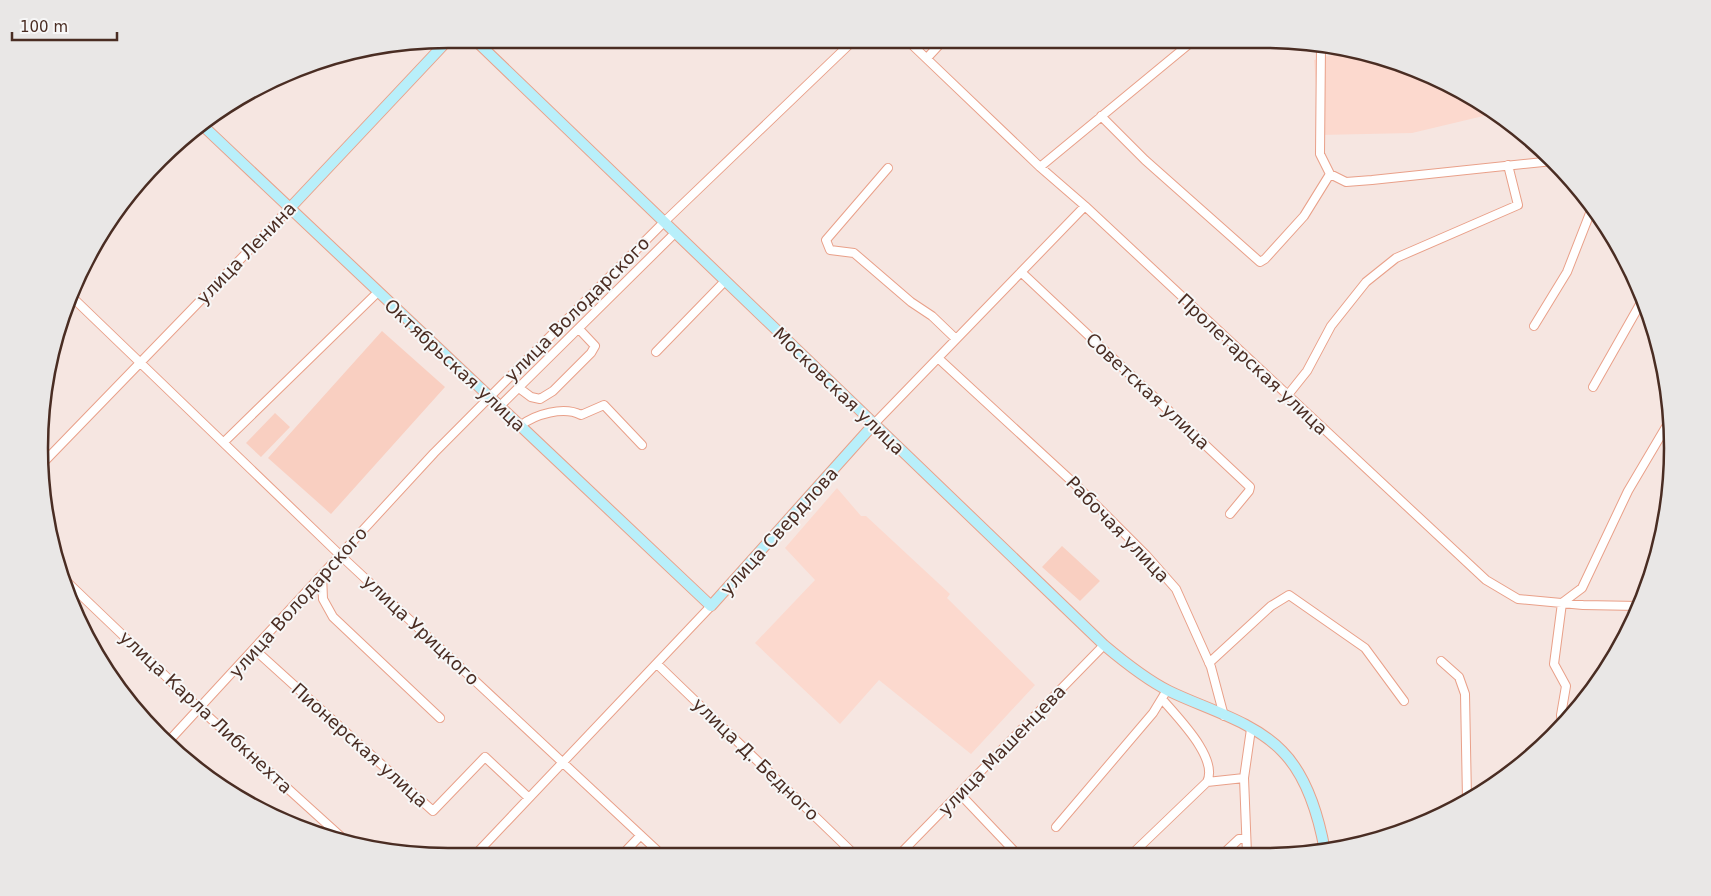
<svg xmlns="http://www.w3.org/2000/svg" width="1711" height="896" font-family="'DejaVu Sans',sans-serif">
	<rect width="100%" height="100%" fill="#f6e6e1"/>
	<path fill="#fcd9ce" d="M1337 47 1369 53 1444 81 1496 113 1412 133 1320 135 1314 60 1336 54Z
		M837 488 861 516H866L950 594 947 598 1035 685 971 754 879 680 840 724 755 643 815 580 785 548Z"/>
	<path fill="#f9cfc1" d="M382 331 445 387 331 514 268 458Z
		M275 413 290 427 261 457 246 443Z
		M1062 546 1100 581 1080 601 1042 567Z"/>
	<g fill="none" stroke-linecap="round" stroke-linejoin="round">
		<g stroke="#e9a089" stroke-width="10">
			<path id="street" d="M906 39 1040 167 1085 206 1486 580 1518 599 1583 605 1639 606
				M1321 45 1320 154 1330 174 1346 182 1372 180 1553 161
				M927 58 939 45 949 39
				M1101 116 1145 160 1260 262 1265 259 1304 216 1330 174
				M1040 167 1194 40
				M888 168 826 240 830 250 854 253 911 302 932 316 956 339
				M1021 272 1250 487 1249 491 1230 514
				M73 298 340 555 663 856
				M1534 326 1567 272 1592 208
				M656 352 725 281
				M938 358 1078 487 1146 555 1176 589 1211 667 1224 716
				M1593 387 1643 299
				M519 388 531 397 540 399 553 391 591 353 595 346 579 329
				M1287 396 1307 371 1331 326 1366 282 1396 258 1518 205 1508 165
				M500 406 675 233
				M873 425 1085 206
				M520 426C535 414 564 406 581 415L604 405 642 445
				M224 442 378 292
				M41 465 290 208
				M322 575 323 599 333 617 440 718
				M64 579 200 709 349 844
				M254 649 433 811 485 757 529 798
				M1441 661 1459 677 1465 694 1467 799
				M1209 663 1271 606 1289 595 1365 648 1404 701
				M657 664 855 855
				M1162 699C1177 717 1219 758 1207 782
				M1562 726 1561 715 1566 686 1554 664 1562 603 1582 588 1628 491 1670 420
				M167 743 434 453 664 222 855 39
				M960 794 1018 855
				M1056 827 1153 713 1167 690
				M1132 854 1207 782 1244 778
				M1223 854 1239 839H1246
				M1247 854 1244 778 1251 729
				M899 855 1104 645
				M474 856 711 606
				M621 856 640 836"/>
		</g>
		<g stroke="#e9a089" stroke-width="12">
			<path id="secondary" d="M474 39 1104 645C1123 661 1145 679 1169 691 1206 709 1253 721 1282 751 1307 776 1319 818 1325 851
				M200 123 711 606 873 425
				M290 208 449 39"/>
		</g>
		<use href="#street" stroke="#fff" stroke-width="8"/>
		<use href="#secondary" stroke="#b8effa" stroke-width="10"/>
	</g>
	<g text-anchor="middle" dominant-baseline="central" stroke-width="4" stroke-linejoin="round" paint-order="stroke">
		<g font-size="18" fill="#4a2d23" stroke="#f7f7f7">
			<text transform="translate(246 253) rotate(-46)">улица Ленина</text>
			<text transform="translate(577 309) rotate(-45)">улица Володарского</text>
			<text transform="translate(1253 364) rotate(43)">Пролетарская улица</text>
			<text transform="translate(455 365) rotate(43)">Октябрьская улица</text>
			<text transform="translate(839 391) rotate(44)">Московская улица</text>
			<text transform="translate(1148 391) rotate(43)">Советская улица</text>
			<text transform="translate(1118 529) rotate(46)">Рабочая улица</text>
			<text transform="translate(779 531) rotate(-48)">улица Свердлова</text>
			<text transform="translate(298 602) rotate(-48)">улица Володарского</text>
			<text transform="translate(421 630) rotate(43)">улица Урицкого</text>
			<text transform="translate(206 712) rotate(43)">улица Карла Либкнехта</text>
			<text transform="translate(360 745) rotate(42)">Пионерская улица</text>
			<text transform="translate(1002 750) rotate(-46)">улица Машенцева</text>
			<text transform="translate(756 759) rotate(44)">улица Д. Бедного</text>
		</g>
	</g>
	<path d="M0 0H1711V896H0ZM448 48H1264A400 400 0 0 1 1664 448V448A400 400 0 0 1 1264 848H448A400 400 0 0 1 48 448V448A400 400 0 0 1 448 48Z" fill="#e9e7e6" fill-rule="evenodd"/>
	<path fill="none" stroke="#4a2d23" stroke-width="2.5" d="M448 48H1264A400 400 0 0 1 1664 448V448A400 400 0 0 1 1264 848H448A400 400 0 0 1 48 448V448A400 400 0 0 1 448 48Z"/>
	<path d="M12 32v8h105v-8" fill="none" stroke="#4a2d23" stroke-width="2.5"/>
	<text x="20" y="32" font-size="15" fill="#4a2d23" stroke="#f7f7f7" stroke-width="4" paint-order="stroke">100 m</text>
</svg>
